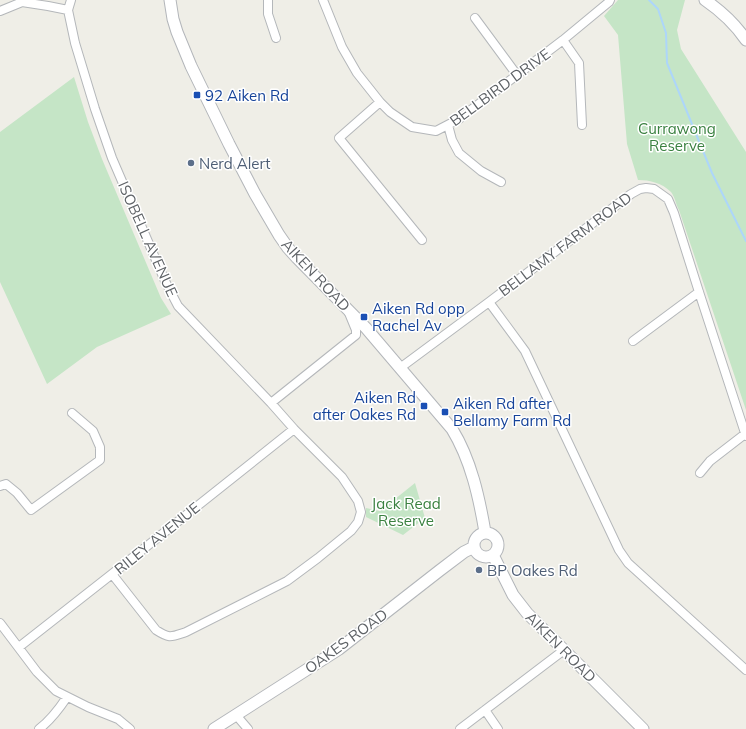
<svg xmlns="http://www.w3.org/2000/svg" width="746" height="729" font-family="Mulish,sans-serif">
	<rect width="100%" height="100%" fill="#efeee7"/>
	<path fill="#c5e5c6" d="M618 0H685L677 30 681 49 746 152V410L679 210C676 205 675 197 671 192 662 183 650 180 638 180L627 144 618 35 604 16Z
		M74 77 88 122 102 159 161 298 171 314 97 347 47 384 0 282V132Z
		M415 483 425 518 403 535 366 517V508L380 511Z"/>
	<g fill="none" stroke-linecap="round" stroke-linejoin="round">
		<path stroke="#add6fa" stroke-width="2" d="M649 0 658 9 666 33 667 63 712 173 746 241"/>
		<g stroke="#b4b7ba" stroke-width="10">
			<path id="street" d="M71 0 68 10 75 43 95 109 112 158 165 281 178 306 271 403 294 429 342 477 358 501 361 512 358 522 351 531 318 558 287 581 186 632C171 637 170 639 156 630L112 574
				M268 0V14L276 38
				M323 0 342 47 357 73 380 102 390 112 412 127 436 131 459 119 563 40 609 2 610 0
				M0 11 22 2 48 6 68 10
				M475 18 517 75
				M563 40 579 63 582 125
				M380 102 339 138 422 240
				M448 125 452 140 459 153 481 171 501 182
				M489 302 525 351 619 550 628 563 746 670
				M633 341 699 292
				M400 368 489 302 631 194 640 189 646 188 654 189 668 199 674 213 699 292 746 436
				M271 403 356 335V330L349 313
				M700 473 710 461 745 434
				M0 486 6 484 17 493 31 510 100 460V447L93 431 72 413
				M0 623 37 672 56 691 88 707 118 719 130 729
				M19 647 112 574 294 429
				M485 710 498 729
				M236 715 248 729
				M39 729C51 720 59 709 67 697
				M460 729 564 650"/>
		</g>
		<g stroke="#b3b6ba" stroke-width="13">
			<path id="secondary" d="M170 0 173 19 177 32 191 66 229 144 255 194 279 235 288 248 297 258 366 328 452 429C471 460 479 497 485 532
				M705 0C721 11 735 24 746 40
				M474 545a12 12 0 1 1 24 0a12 12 0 1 1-24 0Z
				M493 555 513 595 527 613 643 729
				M214 729 339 649 439 571 464 552 474 547"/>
		</g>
		<use href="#street" stroke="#fff" stroke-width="8"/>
		<use href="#secondary" stroke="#fff" stroke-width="11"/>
	</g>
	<g fill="#1a4fb4" stroke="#fff" stroke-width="1.5">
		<rect x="193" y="91" width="8" height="8" rx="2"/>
		<rect x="360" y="313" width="8" height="8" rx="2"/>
		<rect x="420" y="402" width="8" height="8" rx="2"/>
		<rect x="441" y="408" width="8" height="8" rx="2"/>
	</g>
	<g fill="#5c6f8a" stroke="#fff" stroke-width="1.5">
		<circle cx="191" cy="163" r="4"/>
		<circle cx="479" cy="570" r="4"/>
	</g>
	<g text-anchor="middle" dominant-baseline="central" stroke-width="3" stroke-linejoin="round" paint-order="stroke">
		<g font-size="15" fill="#5e6266" stroke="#fff">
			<text transform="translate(500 87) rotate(-36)">BELLBIRD DRIVE</text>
			<text transform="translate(148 239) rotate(66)">ISOBELL AVENUE</text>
			<text transform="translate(565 244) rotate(-37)">BELLAMY FARM ROAD</text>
			<text transform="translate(316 275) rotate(47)">AIKEN ROAD</text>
			<text transform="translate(157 538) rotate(-39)">RILEY AVENUE</text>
			<text transform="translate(346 641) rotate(-36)">OAKES ROAD</text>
			<text transform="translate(561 647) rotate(45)">AIKEN ROAD</text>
		</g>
		<g font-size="15" fill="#164399" stroke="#fff" text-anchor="start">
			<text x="205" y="95">92 Aiken Rd</text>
			<text x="372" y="308">Aiken Rd opp<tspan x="372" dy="17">Rachel Av</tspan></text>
			<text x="416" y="397" text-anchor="end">Aiken Rd<tspan x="416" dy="17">after Oakes Rd</tspan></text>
			<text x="453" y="403">Aiken Rd after<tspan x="453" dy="17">Bellamy Farm Rd</tspan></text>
		</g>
		<g font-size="15" fill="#3a8140" stroke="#fff">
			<text x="677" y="128">Currawong<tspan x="677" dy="17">Reserve</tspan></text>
			<text x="406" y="503">Jack Read<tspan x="406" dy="17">Reserve</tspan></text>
		</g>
		<g font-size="15" fill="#4e5e75" stroke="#fff" text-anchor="start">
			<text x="199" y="163">Nerd Alert</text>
			<text x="487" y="570">BP Oakes Rd</text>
		</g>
	</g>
</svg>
